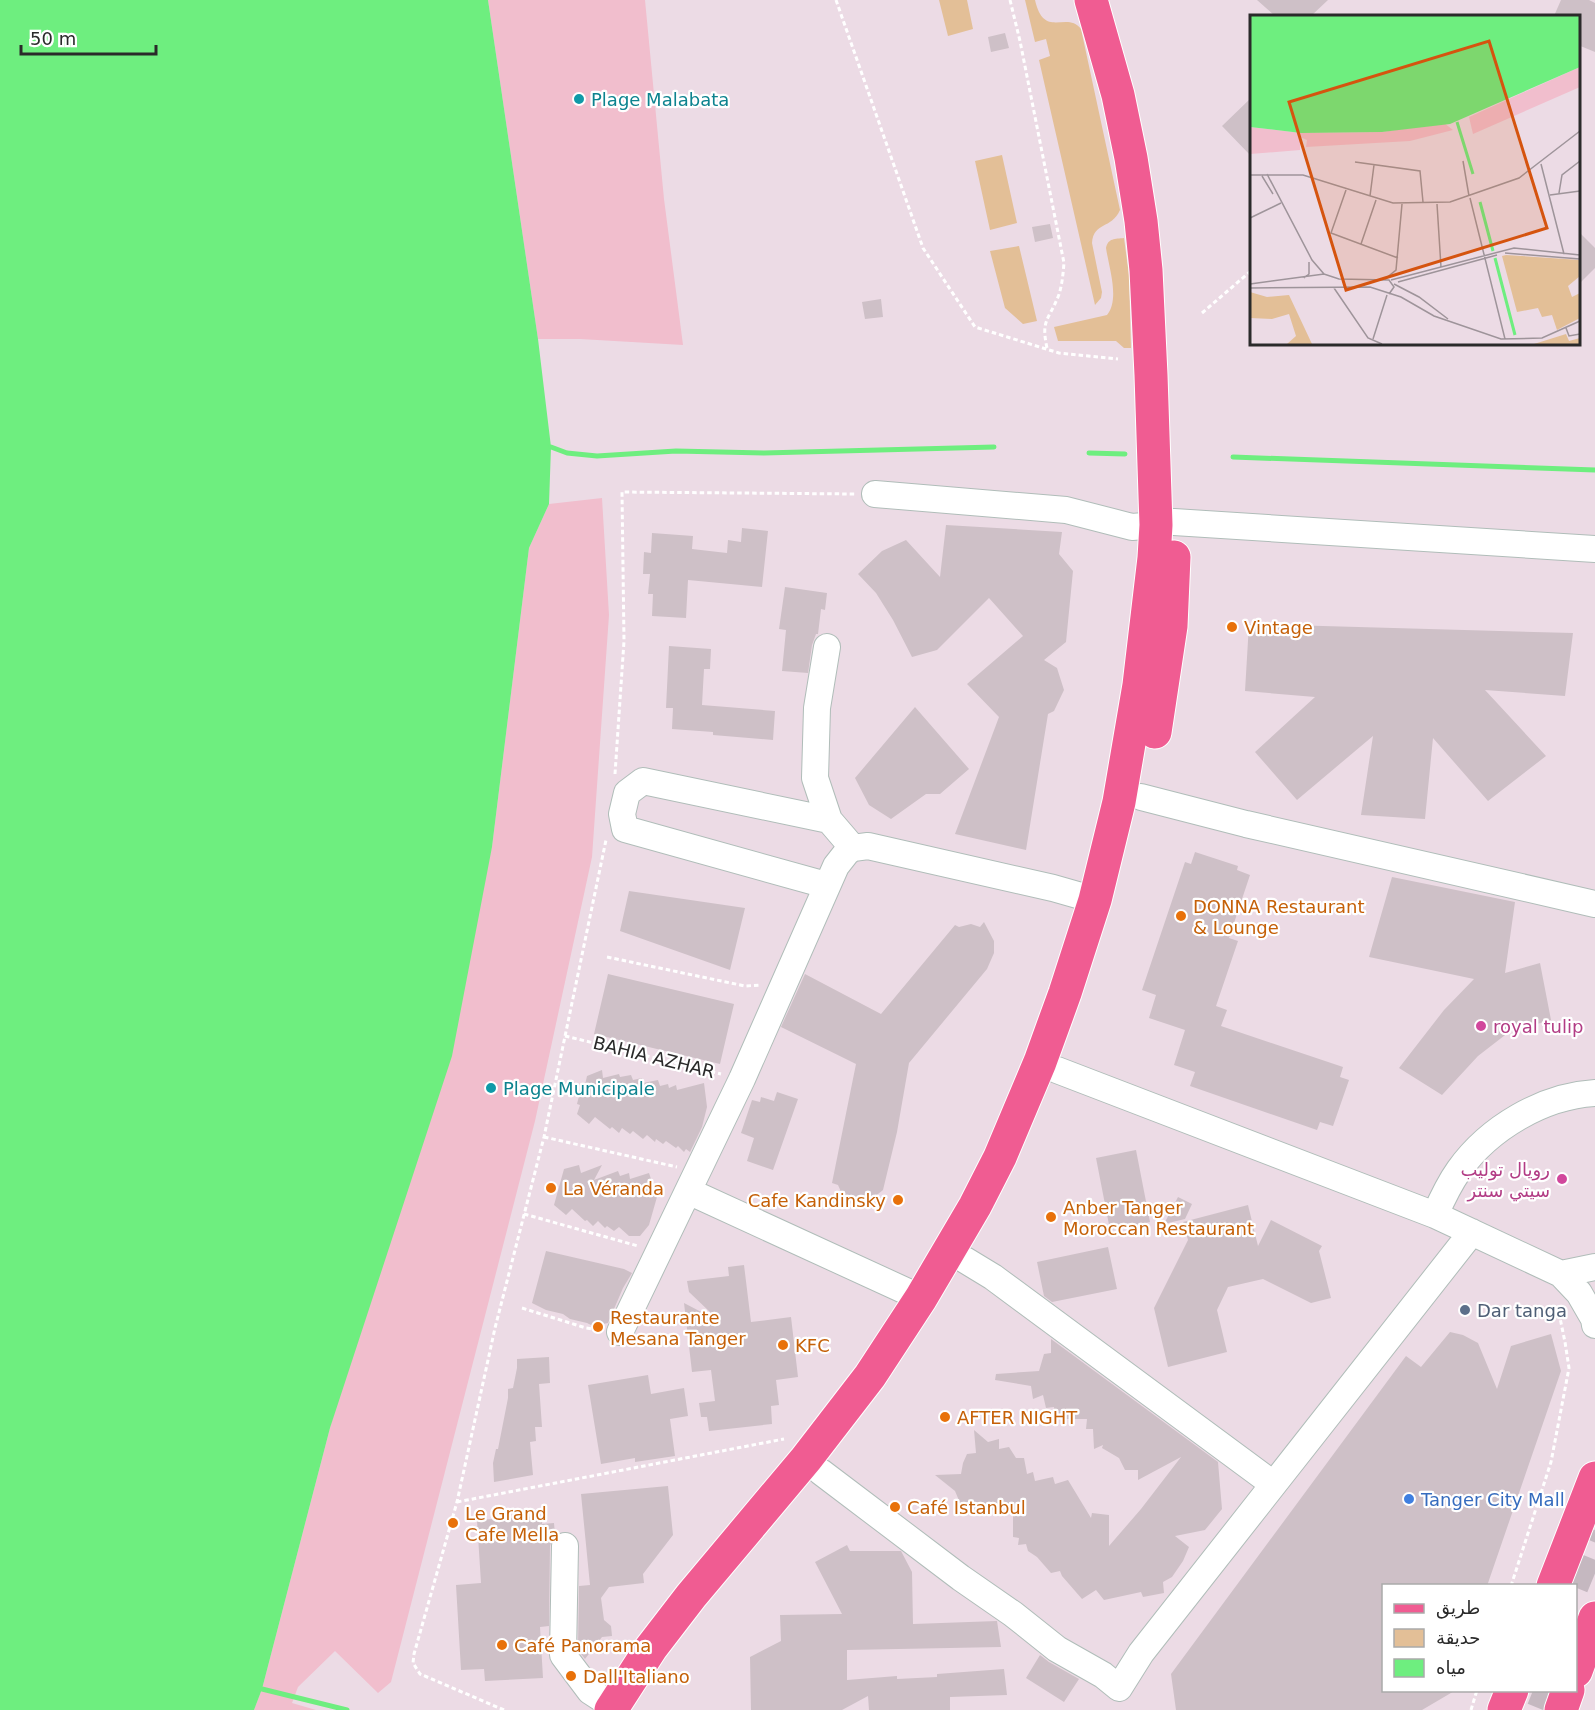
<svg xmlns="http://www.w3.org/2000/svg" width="1595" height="1710" font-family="'DejaVu Sans',Cairo,sans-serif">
	<rect width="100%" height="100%" fill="#ecdbe5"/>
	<path fill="#e3bf97" d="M939 0H967L973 29 948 36Z
		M1025 0H1035C1044 40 1067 10 1081 29L1120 210C1111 230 1094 221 1092 243L1102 292 1101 298 1095 305 1039 60 1050 56 1046 39 1035 42Z
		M1002 155 1017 223 990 230 975 161Z
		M1124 238 1129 275 1131 348H1124L1116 341H1058L1054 327 1107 315C1120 299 1109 268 1106 248 1108 238 1115 239 1124 238Z
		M1019 246 1037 321 1023 324 1005 308 990 251Z"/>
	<path fill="#f1becd" d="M488 0H645L664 199 683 345 580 339H538Z
		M602 498 609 615 592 857 535 1121 391 1682 378 1693 335 1651 298 1687 292 1703 316 1710H254L262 1689 330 1428 492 847 529 548 549 504Z"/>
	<path fill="#6eee7f" d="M0 0H488L538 339 551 447 549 504 529 548 492 847 452 1056 330 1428 262 1689 254 1710H0Z"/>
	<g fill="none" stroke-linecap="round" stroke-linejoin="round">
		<path stroke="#6eee7f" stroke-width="5" d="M551 447 567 453 597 456 676 451 764 453 994 447
			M1089 453 1125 454
			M1233 457 1595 470
			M262 1689 347 1710"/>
	</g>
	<path fill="#cec0c7" d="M1257 0H1328L1311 16H1275Z
		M1561 0H1589L1595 3V52L1578 45V16H1554Z
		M1005 33 1009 48 991 52 988 37Z
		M1251 98V156L1222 126Z
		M1050 224 1053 238 1035 242 1032 227Z
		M1578 231 1595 248V268L1578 285Z
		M881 299 883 317 865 319 862 302Z
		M946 525 1062 532 1059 554 1073 571 1066 642 1044 660 1057 668 1064 690 1054 711 1048 714 1026 850 955 834 999 717 967 684 1023 636 989 598 937 650 912 657 893 620 876 593 858 574 882 551 906 540 940 577Z
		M742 528 768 531 762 587 688 580 686 618 652 616 653 594H648L650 574H643L644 552 651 553 652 533 693 536 692 549 727 553 728 540 741 542Z
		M785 587 827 593 825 610 821 609 818 634H816L812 645 808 673 782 671 786 630 779 629Z
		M1249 624 1573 633 1565 696 1485 690 1546 756 1488 801 1433 738 1425 819 1361 815 1373 736 1297 800 1255 752 1315 697 1245 691Z
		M669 646 711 649 710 669H704L702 705 775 711 773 740 713 735V732L672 729 673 708H666Z
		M915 707 969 769 940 794H926L891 819 869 805 855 778Z
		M1195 852 1238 866 1237 870 1250 875 1229 938 1238 941 1216 1006 1227 1010 1221 1026 1343 1067 1340 1077 1349 1080 1333 1126 1320 1122 1317 1130 1190 1086 1195 1072 1174 1065 1185 1030 1149 1018 1156 995 1142 990 1185 862 1191 864Z
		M1392 877 1515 902 1505 973 1540 963 1551 1020 1509 1032 1478 1056 1442 1095 1399 1068 1444 1010 1474 979 1369 957Z
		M629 891 745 908 730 970 620 931Z
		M984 922 994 941V953L987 969 909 1063 897 1132 883 1190 873 1198 848 1204 851 1198 842 1194 838 1185 832 1183 856 1064 781 1027 805 974 881 1014 955 925 959 927 971 924 980 927Z
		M608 974 734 1004 720 1064 594 1034Z
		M602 1070 603 1078 619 1074 620 1077 631 1075 633 1080 642 1078 643 1083 658 1080 660 1086 668 1084 669 1088 676 1085 677 1090 704 1083 707 1107 702 1127 690 1152 686 1149 684 1152 678 1146 676 1148 666 1141 663 1144 656 1139 655 1142 647 1135 643 1139 633 1131 630 1134 622 1128 619 1133 612 1127 610 1129 595 1117 589 1124 577 1114 580 1105 577 1104 582 1084 585 1085 587 1076Z
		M777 1092 798 1099 773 1170 747 1161 754 1138 741 1133 752 1100 760 1102 761 1097 774 1101Z
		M1136 1150 1150 1222 1110 1230 1096 1158Z
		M579 1165 581 1173 602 1165 594 1180 618 1171 620 1176 629 1173 630 1179 649 1173 657 1197 649 1225 640 1236H629L619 1227 614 1231 607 1226 605 1228 598 1221 593 1226 587 1220 585 1221 572 1209 566 1215 554 1205 564 1169Z
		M1178 1197 1192 1204 1185 1219 1164 1224Z
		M1248 1205 1258 1246 1271 1220 1322 1246 1319 1251 1331 1298 1311 1303 1263 1279 1228 1287 1217 1310 1227 1352 1168 1367 1154 1308 1188 1240 1183 1222Z
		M1108 1247 1117 1289 1052 1302 1044 1296 1037 1262Z
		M546 1251 624 1269 632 1273 623 1288 608 1323 593 1326 587 1323 570 1319 563 1314 546 1310 532 1303Z
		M744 1265 751 1322 791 1317 798 1377 776 1380 779 1405 771 1406 772 1424 709 1431 707 1417H701L699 1403 715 1401 711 1370 692 1372 684 1303 709 1316 711 1313 689 1292 687 1281 729 1276 728 1267Z
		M1450 1332 1463 1335 1478 1343 1497 1389 1511 1346 1551 1334 1561 1371 1487 1586H1383V1690H1456L1422 1710H1176L1171 1674 1406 1356 1421 1367Z
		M1051 1339 1218 1462 1222 1509 1205 1530 1175 1536 1189 1547 1183 1561 1172 1577 1163 1582 1164 1593 1143 1597 1141 1592 1104 1600 1096 1590 1082 1599 1062 1576 1060 1571 1051 1573 1037 1557 1028 1551 1026 1544 1018 1545 1019 1538 1013 1537V1504L982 1513 974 1508 963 1510 955 1491 935 1475 961 1474 963 1463 967 1454 976 1453 974 1430 988 1442 999 1439V1449L1009 1447 1016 1458H1024L1027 1474 1033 1472 1035 1481 1053 1477 1055 1484 1068 1480 1091 1518 1092 1513 1109 1515V1546L1141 1509 1181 1457 1138 1480V1470H1125L1119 1458 1102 1448 1103 1445 1094 1449 1093 1429H1086L1087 1419H1055L1054 1407 1046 1408 1043 1395 1033 1399 1031 1386 995 1380 996 1374 1039 1371 1044 1354 1051 1353Z
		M549 1357 550 1383 539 1384 542 1427H535L536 1441 530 1442 533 1475 494 1482 493 1463 496 1449H498L508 1398V1389L513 1388 517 1368V1359Z
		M648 1375 651 1394 684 1388 688 1416 670 1419 675 1456 635 1462V1458L601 1464 588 1385Z
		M668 1486 673 1535 643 1574 644 1583 609 1587 601 1598 604 1620 611 1626 612 1636 602 1637 585 1659 579 1651 578 1647 579 1586 590 1585 581 1494Z
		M542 1516V1524L554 1523 555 1535 552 1539 550 1546 549 1626 540 1627 543 1678 485 1681 484 1669 461 1670 456 1585 481 1583 477 1520Z
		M847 1545 850 1551H901L912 1572 913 1624 997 1621 1001 1647 847 1650V1680L897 1676V1679L937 1677V1674L1004 1669 1007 1695 950 1697V1710H869L868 1696 842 1710H751L750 1657 781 1641 780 1615 842 1614 815 1562Z
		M1040 1655 1049 1662 1079 1679 1064 1702 1026 1678Z"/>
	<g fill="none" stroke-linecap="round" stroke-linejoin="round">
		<path stroke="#c5b8c0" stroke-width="33" stroke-dasharray="33 16" stroke-linecap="butt" d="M1572 1586 1595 1530
			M1543 1710 1551 1690"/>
		<g stroke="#b0bdb9" stroke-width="28">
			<path id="minor" d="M875 494 1066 510 1132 527 1156 525
				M1174 522 1595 549
				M827 647 817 708 815 778 829 820 853 848
				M1141 797 1246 824 1595 904
				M826 885 625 829 622 814 627 793 643 781 829 820
				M1057 1070 1435 1215 1561 1274 1579 1293 1594 1319 1595 1325
				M688 1191 921 1298
				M1435 1215C1442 1199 1449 1184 1459 1170 1489 1128 1543 1096 1595 1093
				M965 1260 993 1277 1273 1484
				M1561 1274 1595 1267
				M620 1332 742 1079 836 866 847 852 853 848 868 846 1053 888 1095 900
				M821 1472 961 1578 1013 1614 1057 1649 1103 1675 1119 1688 1141 1653 1472 1232
				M565 1546 563 1655 590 1691 613 1706"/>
		</g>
		<g stroke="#fff" stroke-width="35">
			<path id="major" d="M1155 732 1171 626 1174 557
				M1553 1586 1595 1478
				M1576 1671 1595 1618
				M611 1710 651 1648 691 1596 806 1459 870 1376 921 1298 975 1206 1000 1157 1040 1062 1065 993 1095 900 1119 802 1139 685 1154 558 1156 525 1151 375 1146 270 1141 221 1131 158 1118 95 1091 0
				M1504 1710 1512 1690
				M1561 1710 1568 1690"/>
		</g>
		<path stroke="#fff" stroke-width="3" stroke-dasharray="4.5 3" stroke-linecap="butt" d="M836 0 923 248 975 327 1059 353 1118 359
			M1010 0 1020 41 1064 263C1063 274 1062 287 1058 297 1048 321 1041 320 1047 348
			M1202 313 1252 270
			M615 774 624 641 622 492 855 494
			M607 957 745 986 761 985
			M565 1036 721 1074
			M544 1137 677 1167
			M524 1214 638 1246
			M522 1308 586 1328 601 1330
			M457 1502 784 1439
			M1511 1586 1551 1462 1565 1389 1569 1368 1565 1342 1560 1318
			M504 1710 420 1674 413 1663 414 1654 457 1502 495 1328 544 1137 606 840
			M1471 1710 1477 1690"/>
		<use href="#minor" stroke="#fff" stroke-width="26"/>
		<use href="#major" stroke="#f05c92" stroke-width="33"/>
	</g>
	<g fill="#0f9aa8" stroke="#fff" stroke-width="2">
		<circle cx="579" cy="99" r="6"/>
		<circle cx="491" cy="1088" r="6"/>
	</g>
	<g fill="#e8710a" stroke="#fff" stroke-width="2">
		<circle cx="1232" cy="627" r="6"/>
		<circle cx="1181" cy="916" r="6"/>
		<circle cx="551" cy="1188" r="6"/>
		<circle cx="898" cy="1200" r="6"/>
		<circle cx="1051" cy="1217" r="6"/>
		<circle cx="598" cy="1327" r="6"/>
		<circle cx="783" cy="1345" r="6"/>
		<circle cx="945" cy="1417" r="6"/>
		<circle cx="895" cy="1507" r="6"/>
		<circle cx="453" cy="1523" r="6"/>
		<circle cx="502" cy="1645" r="6"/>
		<circle cx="571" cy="1676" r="6"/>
	</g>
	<g fill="#d1479c" stroke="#fff" stroke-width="2">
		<circle cx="1481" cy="1026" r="6"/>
		<circle cx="1562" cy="1179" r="6"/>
	</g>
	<circle fill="#5c6f8a" stroke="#fff" stroke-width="2" cx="1465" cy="1310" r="6"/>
	<circle fill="#3f7fe0" stroke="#fff" stroke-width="2" cx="1409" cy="1499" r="6"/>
	<g text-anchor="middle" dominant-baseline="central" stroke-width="4.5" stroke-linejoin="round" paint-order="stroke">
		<g font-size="18" fill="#0d838f" stroke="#fff" text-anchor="start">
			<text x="591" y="99">Plage Malabata</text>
			<text x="503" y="1088">Plage Municipale</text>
		</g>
		<g font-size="18" fill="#c56008" stroke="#fff" text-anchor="start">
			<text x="1244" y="627">Vintage</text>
			<text x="1193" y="906">DONNA Restaurant<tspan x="1193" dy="21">&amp; Lounge</tspan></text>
			<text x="563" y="1188">La Véranda</text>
			<text x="886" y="1200" text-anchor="end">Cafe Kandinsky</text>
			<text x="1063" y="1207">Anber Tanger<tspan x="1063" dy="21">Moroccan Restaurant</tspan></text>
			<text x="610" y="1317">Restaurante<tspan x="610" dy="21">Mesana Tanger</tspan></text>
			<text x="795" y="1345">KFC</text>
			<text x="957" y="1417">AFTER NIGHT</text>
			<text x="907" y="1507">Café Istanbul</text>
			<text x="465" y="1513">Le Grand<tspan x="465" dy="21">Cafe Mella</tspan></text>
			<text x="514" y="1645">Café Panorama</text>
			<text x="583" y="1676">Dall'Italiano</text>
		</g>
		<g font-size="18" fill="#b23c85" stroke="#fff" text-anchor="start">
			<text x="1493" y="1026">royal tulip</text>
			<text x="1550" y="1169" text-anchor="end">رويال توليب<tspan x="1550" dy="21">سيتي سنتر</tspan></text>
		</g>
		<g font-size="18" fill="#2a2a2a" stroke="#fff">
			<text transform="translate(654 1057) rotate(14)">BAHIA AZHAR</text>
		</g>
		<g font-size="18" fill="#4e5e75" stroke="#fff" text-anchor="start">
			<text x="1477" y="1310">Dar tanga</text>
		</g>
		<g font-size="18" fill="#366cbe" stroke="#fff" text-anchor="start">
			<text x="1421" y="1499">Tanger City Mall</text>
		</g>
	</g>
	<g transform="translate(1250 15)">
		<rect width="330" height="330" fill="#ecdbe5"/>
		<path d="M256 240 330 245V261L318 271 322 282 330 278V303L307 315 302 300 292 302 288 293 267 297 252 241ZM0 277 17 282 39 280 62 329H37L46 321 39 299 22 304 0 303ZM316 319 319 326 330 323V329H284Z" fill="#e3bf97"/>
		<path d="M330 52V72L223 119 219 102ZM194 108 203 115 160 126 56 132 57 125 50 122V135L0 139V112L51 118 132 117Z" fill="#f1becd"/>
		<path d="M0 1H330V52L200 109 132 117 51 118 0 112Z" fill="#6eee7f"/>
		<path fill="none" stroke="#6eee7f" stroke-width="3" d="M207 107 223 159M230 187 243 236M245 243 265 320"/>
		<path fill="none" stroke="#9e949a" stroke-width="1.5" d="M213 146 219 181M105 147 170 156 173 187M291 149 314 239M17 159 62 245 74 259M0 160H53L143 188 200 187 269 163 330 116M12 161 23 179M96 175 81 218 148 243M309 178 312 160 330 146M300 180 330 176M120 181 124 150M220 183 255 324M187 189 191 252M0 203 31 188M111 229 126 185M255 238 330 244M54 263 59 259V247M135 264 146 255 152 189M141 265 264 233 330 240M148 267 247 240M0 269 74 259 89 264 139 265 144 272 139 279M144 269 169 282 198 304M0 273 120 272 151 282 184 301 251 324 292 323 330 306M84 273 118 323 132 329M316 313 319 321 330 319M123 324 137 280"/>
		<path fill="#d5540f" fill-opacity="0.15" stroke="#d5540f" stroke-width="3" d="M239 26 297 213 96 275 39 87Z"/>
		<rect width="330" height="330" fill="none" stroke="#2a2a2a" stroke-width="3"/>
	</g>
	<rect x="1382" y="1584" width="195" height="108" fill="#ffffff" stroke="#aaaaaa" stroke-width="1.5"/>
	<rect x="1394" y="1604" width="30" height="9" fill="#f05c92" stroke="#aaaaaa" stroke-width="1.5"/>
	<text x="1436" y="1614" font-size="18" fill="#2a2a2a">طريق</text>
	<rect x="1394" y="1629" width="30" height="18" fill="#e3bf97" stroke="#aaaaaa" stroke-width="1.5"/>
	<text x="1436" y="1644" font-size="18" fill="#2a2a2a">حديقة</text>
	<rect x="1394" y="1659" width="30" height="18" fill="#6eee7f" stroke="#aaaaaa" stroke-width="1.5"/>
	<text x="1436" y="1674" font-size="18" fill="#2a2a2a">مياه</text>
	<path d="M21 45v9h135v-9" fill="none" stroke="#2a2a2a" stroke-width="3"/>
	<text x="30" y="45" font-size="18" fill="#2a2a2a" stroke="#ffffff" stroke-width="4.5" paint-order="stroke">50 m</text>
</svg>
